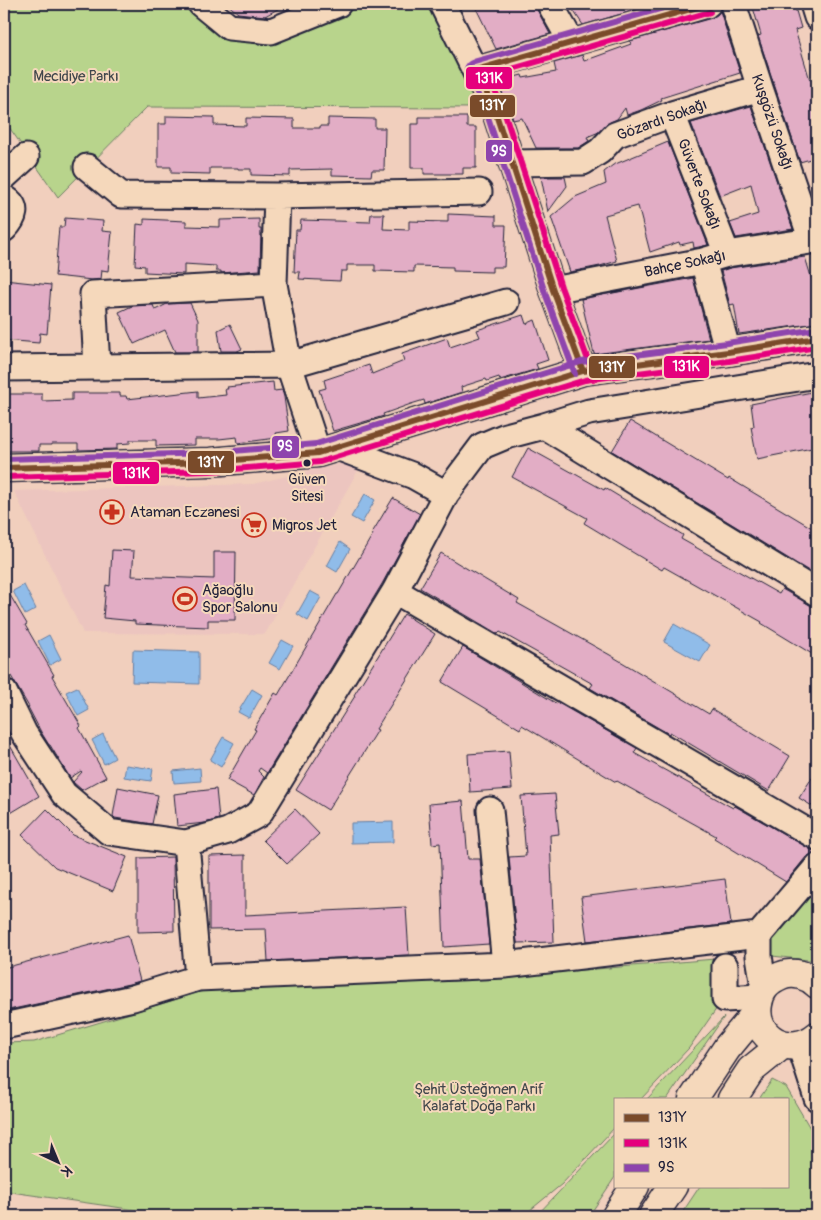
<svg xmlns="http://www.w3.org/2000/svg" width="821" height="1220" font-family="Pangolin,sans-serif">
	<rect width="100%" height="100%" fill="#f1cfbd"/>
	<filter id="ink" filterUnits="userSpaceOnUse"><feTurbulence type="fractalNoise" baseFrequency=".02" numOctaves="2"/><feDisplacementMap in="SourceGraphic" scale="10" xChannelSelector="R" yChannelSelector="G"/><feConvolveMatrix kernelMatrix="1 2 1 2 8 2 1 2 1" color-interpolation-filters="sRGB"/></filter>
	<g filter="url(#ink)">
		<path fill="#ecc5bf" d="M365 458 265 634 83 633 14 491 253 484Z"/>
		<path fill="#b8d48c" stroke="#6d7b64" d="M4 4H194L277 36 370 4H429L487 108 147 107 58 197 4 120Z
			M817 887V961L772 956V932Z
			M715 959 717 1008 689 1048 641 1099H615V1127L562 1184 523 1216H178L4 1191V1043L34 1042 217 987 454 981Z
			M724 1017 667 1099H647Z
			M772 1080 786 1087 810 1128 817 1146V1216H680L700 1186H787V1099H759Z
			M615 1133V1177L589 1216H536Z"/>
		<path fill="#90bce9" stroke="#647ea3" d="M365 494 375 500 362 523 351 517Z
			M340 542 350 549 337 572 327 566Z
			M24 585 36 609 25 615 13 591Z
			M310 591 321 597 308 621 297 614Z
			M674 624 710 645 700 662 664 642Z
			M49 635 61 659 50 665 38 641Z
			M282 640 293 646 280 669 269 663Z
			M133 650 199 652V684L132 682Z
			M77 687 89 710 78 716 66 692Z
			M252 689 262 695 249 718 238 712Z
			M103 734 115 758 104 764 92 740Z
			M223 737 234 743 221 767 210 760Z
			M126 765 153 769 151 781 124 777Z
			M200 768 201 781 174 783 173 771Z
			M393 822V842L351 843V823Z"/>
		<path fill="#e2adc5" stroke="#22223b" d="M227 4H287L265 16 238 13Z
			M474 4H534L550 34 496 49Z
			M569 4H656L583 25Z
			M752 4H794L801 28 795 30 810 80 813 79 817 92V157L800 162 758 36 761 35Z
			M720 11 740 73 661 98 662 100 641 110 627 115 625 108 617 119 610 122 599 132 587 137 589 141 578 148H536L522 118 513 120 509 106 503 95 499 81 522 75 523 78 556 72 554 63 582 55 584 61 631 44 630 41 712 18 718 14Z
			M751 106 793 229 736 238 730 223 758 214 751 184 720 196 691 123Z
			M166 116 214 117V125L246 126V118L294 119V128H320V126H328V118L375 119V128H385L384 170H372L371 176 332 175V169L290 170V176L251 175V169H238V168H210V174L171 173V167H158V124H166Z
			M419 117H467V127H476V168H463V174H424V168H411V124H419Z
			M668 142 708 245 694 248 693 242 680 245 679 242 650 252 638 206 605 215 617 261 600 266 570 272 551 217 575 197 606 184 604 172 613 165Z
			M541 177H565L567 186 548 212Z
			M371 214H384L383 229 409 230V221L448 222V214L496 216V225H506L504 267H492V272L453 271V267L414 266V272L375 271V265H347V271H341L340 281 299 279 300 272H294L296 230H300L301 220 370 222Z
			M65 218 103 221 102 231 112 232 108 271 102 270 101 279 92 280 55 276 59 227H64Z
			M144 219 186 221V226L220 227V220L259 219V229H261L260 270 221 273V271H216V266L184 264V274L145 272V266L135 265 137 224 144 225Z
			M805 257 817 296V323L739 334 734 304 730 305 721 271 730 268Z
			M693 278 709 339 594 354 581 299Z
			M4 280 51 285 47 334 40 333 39 343 4 340Z
			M190 303 198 320V352H175L165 330 134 344 119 312 132 306 153 305 155 310 167 304Z
			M523 315 526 324 535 320 548 360 536 364 538 369 500 380 499 377 487 381 486 379 461 387 462 392 425 404 424 400 411 404 383 414 384 416 333 431 319 390 326 388 324 380 369 365 372 374 404 361 402 354 447 338 450 347 480 337 477 330Z
			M230 324 242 349 237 351H221L218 330Z
			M273 382 274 391 282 390 284 397 289 431 276 433 277 438 238 443 237 437 219 439H195V445L156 446V440H130V443L117 444V449L78 450V444H52V445H39V451H4V394H42V401L72 400V393H120V396H126L127 399 198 391V398L226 395 225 389H228L227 387Z
			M817 391V447L757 459 751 427 754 426 751 404Z
			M630 421 728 480 729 478 817 531V576L612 451Z
			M528 448 604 490 605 488 683 535 681 539 779 594 782 589 817 609V657L761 623 762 622 664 567 662 570 584 523 587 518 512 477Z
			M393 498 420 514 382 584 267 773 260 768 258 771 264 777 254 795 227 780 256 730 254 729 275 693 278 695 337 594H338L373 534 372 533Z
			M112 550 134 551 132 576 214 579V552H236L235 620H208V627L135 624V621L103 618 106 585 110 586Z
			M441 553 519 600 517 603 610 655 709 714 712 709 790 756 769 791 670 732 669 734 590 688 593 684 500 632 498 634 420 588Z
			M4 585 27 624 25 625 54 675 52 676 81 726 79 728 106 777 82 790 73 782 82 772 81 771 70 778 50 745H49L41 732 28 707H29L4 664Z
			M404 614 435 634 376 729 378 730 328 810 296 790 355 696 354 695Z
			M463 647 557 704 558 703 637 748 634 753 733 808 735 806 817 853 812 854 806 857 786 882 714 838 716 836 617 781 616 782 522 725 520 729 442 682Z
			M4 735 39 796 4 817Z
			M509 751 512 789 470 792 468 754Z
			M817 770V809L799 798Z
			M118 787 158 795 152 824 115 818 113 816Z
			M216 789 219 819 205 823 177 826 174 794Z
			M555 794 559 834 550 835 554 942 517 943 509 857 526 856 521 796Z
			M463 801 468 859H480L489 944 444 947 440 843 432 844 429 804Z
			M47 809 73 835 127 857 113 891 55 867 22 835Z
			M295 809 319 834 287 864 263 840Z
			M245 855V915L406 907 409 955 268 961 266 929 209 930V856Z
			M173 857 174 931 138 932V858Z
			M725 879 731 924 587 941 581 897Z
			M128 935 140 981 129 984 4 1011V968Z"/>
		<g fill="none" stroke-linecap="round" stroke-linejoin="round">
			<g stroke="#22223b" stroke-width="29">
				<path id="minor" d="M201 4 229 27 271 31 338 4
					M442 4 495 111 553 290 583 371
					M550 4 572 43
					M733 4 760 88 812 241
					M813 4 817 17
					M476 70 708 4
					M672 114 727 254
					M512 163 583 162 600 151 615 135 672 114 760 88
					M87 167 121 195 277 196 479 192
					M4 177 26 157
					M277 196 274 284 289 365 318 453
					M4 198C20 206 14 219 4 229
					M703 261 728 352
					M274 284 93 294 97 367 289 365 506 302
					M553 290 703 261 727 254 817 240
					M4 368 97 367
					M544 426 589 412 817 375
					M337 447 414 476 446 494
					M395 591 817 837
					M4 692 24 733 64 794 109 832 186 843 228 831 259 814 395 591 446 494 482 446 506 436 544 426 817 593
					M490 810 505 965
					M186 843 198 978
					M759 935V956L764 987
					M725 966V999L759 997
					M4 1026 133 998 198 978 505 965 759 935 817 867
					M800 1045 817 1098"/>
			</g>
			<g stroke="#22223b" stroke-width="31">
				<path id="major" d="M4 468 210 462 318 453 583 371 728 352 817 338
					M817 984C808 975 793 971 781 976 767 982 760 990 758 1004 752 1039 791 1058 817 1036"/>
			</g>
			<g stroke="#22223b" stroke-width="31">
				<path id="highway" d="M693 1099 727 1048 756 1013
					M732 1099 751 1070 782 1045
					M616 1216 635 1186
					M653 1216 673 1186"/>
			</g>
			<use href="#minor" stroke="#f5d8bb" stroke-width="25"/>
			<use href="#major" stroke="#f5d8bb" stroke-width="28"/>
			<use href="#highway" stroke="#f5d8bb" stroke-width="28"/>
			<g stroke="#f5d8bb" stroke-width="10">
				<path id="bus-1" d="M583 371 553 290 495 111 476 70 708 4
					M4 468 210 462 318 453 583 371 728 352 817 338"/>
			</g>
			<g stroke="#f5d8bb" stroke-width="10">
				<path id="bus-2" d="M591 368 561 287 503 108 488 76 710 12
					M4 477 210 471 320 462 585 380 729 361 817 347"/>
			</g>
			<g stroke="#f5d8bb" stroke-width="10">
				<path id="bus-3" d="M575 374 545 293 487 114 468 74C466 68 468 64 474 62L677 4
					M4 459 210 453 316 444 581 362 727 343 816 329"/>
			</g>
			<use href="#bus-1" stroke="#7a4b2a" stroke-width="6"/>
			<use href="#bus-2" stroke="#e5007d" stroke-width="6"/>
			<use href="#bus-3" stroke="#8e44ad" stroke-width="6"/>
		</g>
	</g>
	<defs>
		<g id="pharmacy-ring" transform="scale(1.25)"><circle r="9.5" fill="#f5d8bb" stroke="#c8321e" stroke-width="1.5"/><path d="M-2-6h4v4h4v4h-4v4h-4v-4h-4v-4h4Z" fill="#c8321e"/></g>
		<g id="supermarket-ring" transform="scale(1.25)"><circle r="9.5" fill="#f5d8bb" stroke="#c8321e" stroke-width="1.5"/><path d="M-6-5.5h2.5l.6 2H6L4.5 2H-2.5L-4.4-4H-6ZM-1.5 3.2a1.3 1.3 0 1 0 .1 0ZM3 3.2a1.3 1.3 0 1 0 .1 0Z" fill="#c8321e"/></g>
		<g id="stadium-ring" transform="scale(1.25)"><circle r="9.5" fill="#f5d8bb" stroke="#c8321e" stroke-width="1.5"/><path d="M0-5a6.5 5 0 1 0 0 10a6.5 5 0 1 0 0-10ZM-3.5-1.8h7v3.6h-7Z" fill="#c8321e"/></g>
	</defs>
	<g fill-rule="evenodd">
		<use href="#pharmacy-ring" x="112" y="512"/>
		<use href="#supermarket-ring" x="254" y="525"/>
		<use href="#stadium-ring" x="185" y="599"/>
	</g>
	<circle fill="#22223b" stroke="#f5d8bb" stroke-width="2" cx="307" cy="463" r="4.5"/>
	<g text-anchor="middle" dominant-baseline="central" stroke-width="4" stroke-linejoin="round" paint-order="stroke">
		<g font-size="14" fill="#22223b" stroke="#f5d8bb">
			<text x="307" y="479">Güven<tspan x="307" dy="17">Sitesi</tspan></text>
		</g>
		<g font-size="15" fill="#40464b" stroke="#f5d8bb">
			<text x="76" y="76">Mecidiye Parkı</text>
			<text x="479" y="1089">Şehit Üsteğmen Arif<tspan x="479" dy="17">Kalafat Doğa Parkı</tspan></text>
		</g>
		<g font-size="15" fill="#22223b" stroke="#f5d8bb">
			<text transform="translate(662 120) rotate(-20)">Gözardı Sokağı</text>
			<text transform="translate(772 122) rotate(71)">Kuşgözü Sokağı</text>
			<text transform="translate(699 184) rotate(69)">Güverte Sokağı</text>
			<text transform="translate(685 264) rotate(-12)">Bahçe Sokağı</text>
		</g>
		<g font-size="15" fill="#22223b" stroke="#f5d8bb" text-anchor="start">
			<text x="130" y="512">Ataman Eczanesi</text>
			<text x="272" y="525">Migros Jet</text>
			<text x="202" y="590">Ağaoğlu<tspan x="202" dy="17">Spor Salonu</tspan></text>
		</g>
	</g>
	<g stroke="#f5d8bb" stroke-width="2">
		<rect x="465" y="66" width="48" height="24" rx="5" fill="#e5007d"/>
		<rect x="469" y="94" width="47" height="24" rx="5" fill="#7a4b2a"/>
		<rect x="485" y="139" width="28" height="24" rx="5" fill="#8e44ad"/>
		<rect x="663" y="355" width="47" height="24" rx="5" fill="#e5007d"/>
		<rect x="588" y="355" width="48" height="24" rx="5" fill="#7a4b2a"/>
		<rect x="271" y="435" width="29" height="24" rx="5" fill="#8e44ad"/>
		<rect x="187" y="450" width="48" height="24" rx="5" fill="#7a4b2a"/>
		<rect x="112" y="461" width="48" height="24" rx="5" fill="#e5007d"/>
	</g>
	<g font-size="14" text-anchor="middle" font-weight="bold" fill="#fff">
		<text x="489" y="83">131K</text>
		<text x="493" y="110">131Y</text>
		<text x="499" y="156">9S</text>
		<text x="686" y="371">131K</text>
		<text x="612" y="372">131Y</text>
		<text x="285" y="451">9S</text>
		<text x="211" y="467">131Y</text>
		<text x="136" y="478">131K</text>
	</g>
	<rect width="821" height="1220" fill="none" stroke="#f5d8bb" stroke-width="20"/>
	<rect x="10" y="10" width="801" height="1200" fill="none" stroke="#22223b" stroke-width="2" filter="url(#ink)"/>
	<rect x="614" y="1098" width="175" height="90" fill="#f5d8bb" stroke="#a18f88"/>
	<rect x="624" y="1114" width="25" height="8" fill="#7a4b2a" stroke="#a18f88"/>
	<text x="658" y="1122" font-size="15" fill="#22223b">131Y</text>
	<rect x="624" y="1139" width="25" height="8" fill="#e5007d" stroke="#a18f88"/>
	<text x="658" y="1148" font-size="15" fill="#22223b">131K</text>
	<rect x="624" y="1164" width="25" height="8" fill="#8e44ad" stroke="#a18f88"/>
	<text x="658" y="1172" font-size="15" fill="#22223b">9S</text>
	<g transform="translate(58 1162) rotate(136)" stroke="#f5d8bb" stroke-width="4" paint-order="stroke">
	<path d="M0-4L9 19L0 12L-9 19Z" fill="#22223b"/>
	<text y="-8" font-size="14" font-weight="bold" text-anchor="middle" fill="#22223b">K</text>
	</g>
</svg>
